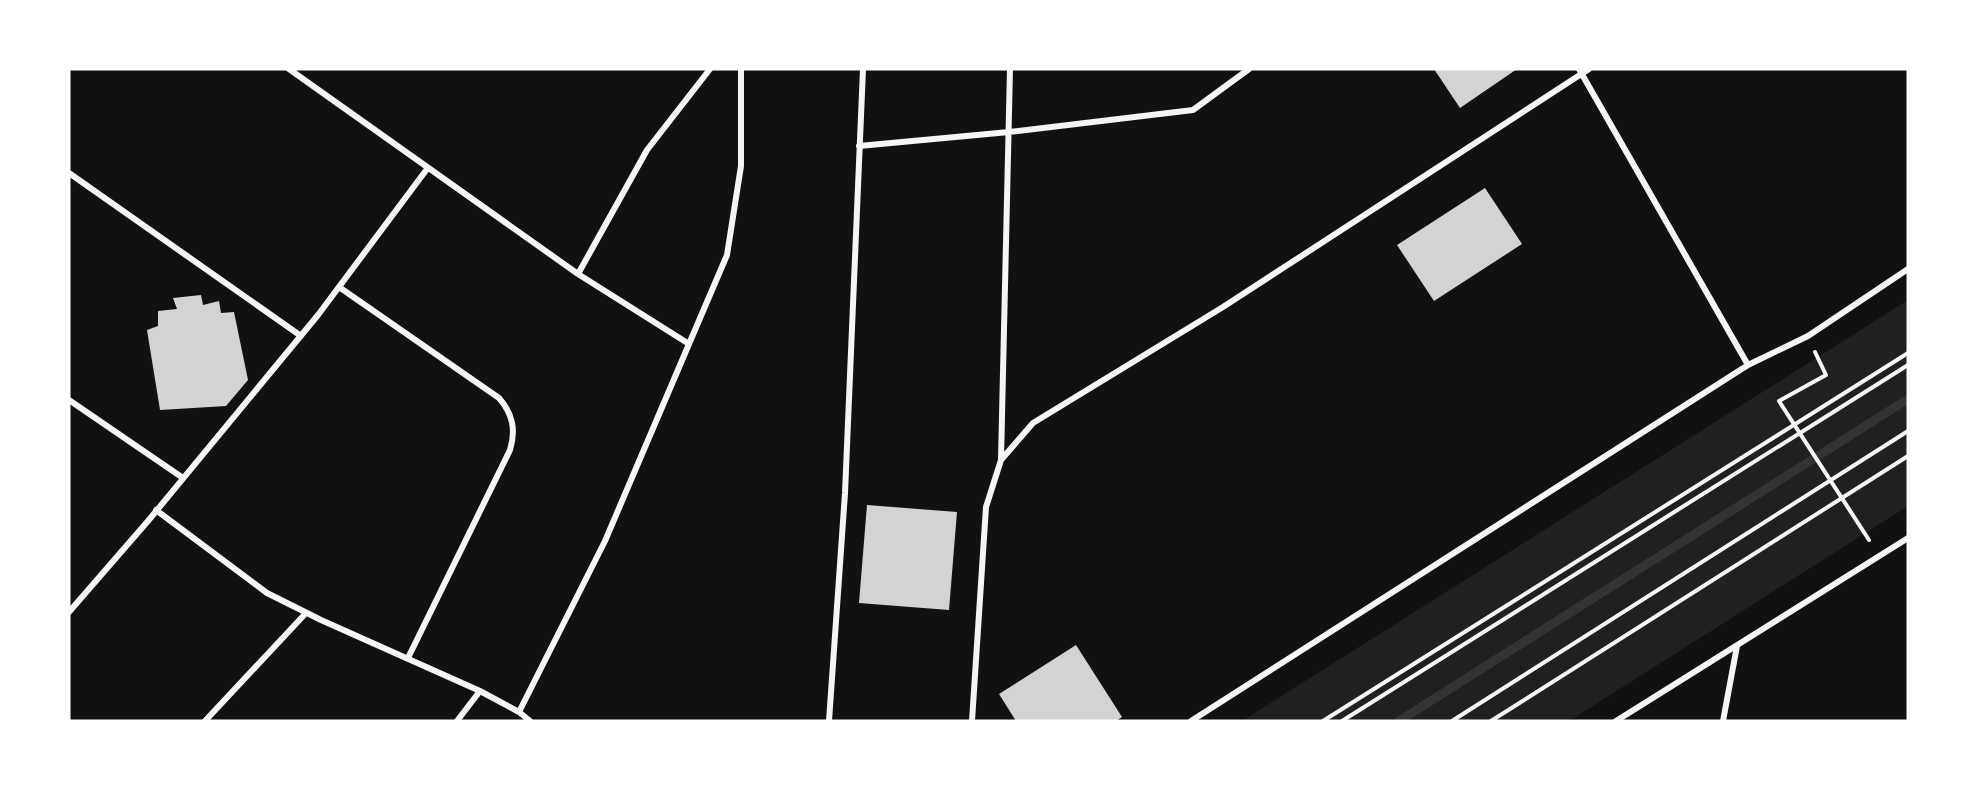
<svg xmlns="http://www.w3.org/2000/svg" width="1977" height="790" font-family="'Titillium Web',sans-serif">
	<rect width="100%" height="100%" fill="#111"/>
	<path fill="#202020" d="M1908 300V506L1569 721H1242Z"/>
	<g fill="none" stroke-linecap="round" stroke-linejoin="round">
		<path stroke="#333" stroke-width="9" d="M1399 721 1908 399"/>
	</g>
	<path fill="#d3d3d3" d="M1434 69H1517L1460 108Z
		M1485 188 1522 244 1434 301 1397 245Z
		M201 295 203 305 219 301 221 313 234 312 248 380 226 406 160 410 147 330 158 326V311L177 309 173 298Z
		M867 505 957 512 949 610 859 603Z
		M1076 645 1122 717 1116 721H1016L999 694Z"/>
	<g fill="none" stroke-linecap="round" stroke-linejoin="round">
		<path stroke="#f5f5f5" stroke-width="4" d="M1815 352 1826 375 1779 401 1869 540
			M1323 721 1908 353
			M1342 721 1908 365
			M1452 721 1908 431
			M1491 721 1908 456"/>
		<path stroke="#f5f5f5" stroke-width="6" d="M289 69 578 274 689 344 605 541 519 712
			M1579 69 1748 365
			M859 146 1009 132 1193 110 1249 69
			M69 173 301 336
			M578 274 647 150 710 69
			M339 287 499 398C513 414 516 430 510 450L408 658
			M689 344 727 255 741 166V69
			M69 400 183 478
			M1001 459 1010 69
			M156 510 267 593 321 620 480 691 519 712 530 721
			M69 612 148 521 318 315 427 169
			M205 721 306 613
			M457 721 480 691
			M829 721 845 493 863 69
			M972 721 986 507 1001 460 1033 423 1223 307 1589 69
			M1191 721 1748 365 1808 336 1908 269
			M1616 721 1908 538
			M1723 721 1737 646"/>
	</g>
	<rect width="1977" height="790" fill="none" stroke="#ffffff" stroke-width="141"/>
</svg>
